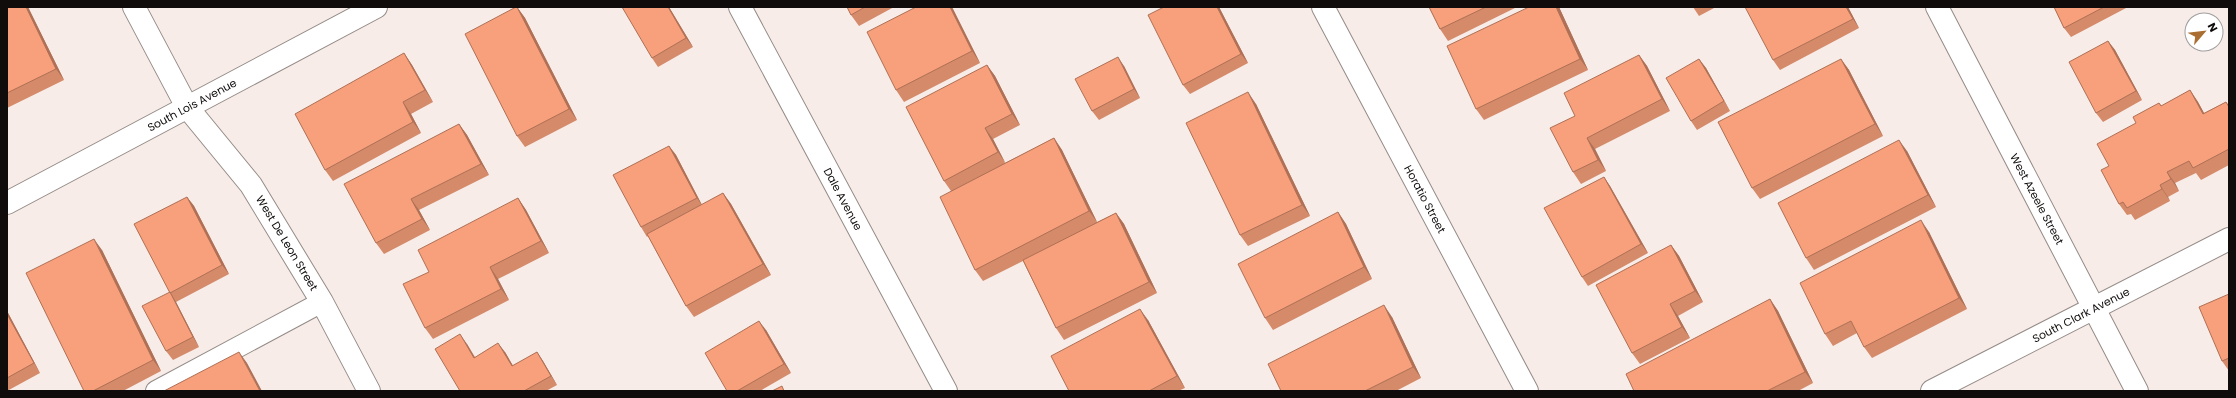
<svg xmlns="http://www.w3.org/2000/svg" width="2236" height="398" font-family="Poppins,sans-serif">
	<rect width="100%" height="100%" fill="#f7ece8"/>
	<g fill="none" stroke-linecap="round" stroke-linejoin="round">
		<g stroke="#948b87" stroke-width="22">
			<path id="service" d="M156 391 322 302"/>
		</g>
		<g stroke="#948b87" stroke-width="24">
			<path id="minor" d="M134 7 187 107 251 185 322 302 369 391
				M740 7 946 391
				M1323 7 1527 391
				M1932 391 2229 239"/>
		</g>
		<g stroke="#948b87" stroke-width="24">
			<path id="tertiary" d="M1937 7 2137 391
				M7 203 376 7"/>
		</g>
		<use href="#service" stroke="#fff" stroke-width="20"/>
		<use href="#minor" stroke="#fff" stroke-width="22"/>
		<use href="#tertiary" stroke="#fff" stroke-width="22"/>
	</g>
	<path fill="#d58a6a" d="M7 7H28L64 80 7 108Z
		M517 7 525 18 577 120 525 147 517 136Z
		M669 7 693 47 658 67 652 58Z
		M847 7H894L859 26 851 15Z
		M916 7H952L980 63 904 102 896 90Z
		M1164 7H1219L1248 63 1190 94 1183 85Z
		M1429 7H1517L1448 41 1440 29Z
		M1559 7 1588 70 1484 120 1476 109Z
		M1693 7H1716L1699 16Z
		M1848 7 1859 28 1780 70 1773 60Z
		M2054 7H2128L2071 37 2064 28Z
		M2108 41 2115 50 2142 100 2103 122 2096 113Z
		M404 53 412 65 433 102 411 114 421 133 333 181 325 170Z
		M1639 55 1647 66 1670 111 1595 149 1606 171 1581 184 1573 172 1575 116Z
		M1699 59 1706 68 1730 111 1697 130 1691 121Z
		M1841 59 1849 70 1883 136 1760 199 1752 188Z
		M987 65 995 76 1020 125 993 139 1005 163 1054 138 1062 150 1097 222 1116 213 1124 224 1157 293 1064 340 1056 328 1023 261 983 281 975 270 951 191 944 181Z
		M1124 66 1140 98 1099 120 1092 111Z
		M2190 90 2198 102 2204 113 2226 102 2229 106V165L2201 180 2196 173 2175 183 2179 191 2168 197 2170 201 2135 220 2131 214 2127 215 2119 204 2109 166 2159 103 2162 106Z
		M1256 104 1310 216 1248 246 1240 235Z
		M459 124 467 135 489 175 419 210 430 230 384 254 376 243Z
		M669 146 676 155 702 205 723 193 731 204 771 275 694 317 686 306 648 236 647 237 641 227Z
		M1907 151 1936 207 1814 270 1806 258Z
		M1604 177 1610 186 1648 253 1588 286 1582 277Z
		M187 197 194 206 229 274 176 302 199 347 173 360 166 351 170 292Z
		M518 198 526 210 549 253 498 279 509 300 433 339 425 328 429 272Z
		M1338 212 1346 224 1372 279 1273 330 1265 318Z
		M1929 232 1967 309 1872 358 1864 347 1857 333 1833 346 1825 334Z
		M1671 245 1679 256 1703 302 1678 316 1690 338 1640 364 1632 353Z
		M102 250 161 371 123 391H84Z
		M2229 294V371L2222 361Z
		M1770 299 1778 311 1813 383 1798 391H1634Z
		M7 311 40 373 7 391Z
		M1392 317 1421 378 1396 391H1281Z
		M1148 320 1185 388 1178 391H1069Z
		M766 330 791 373 760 391H727Z
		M467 344 475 357 505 352 513 366 537 352 543 361 557 385 546 391H460Z"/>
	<path fill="#ae7056" d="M26 7H28L64 80 56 69Z
		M517 7 525 18 577 120 569 109Z
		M668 7H669L693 47 686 38Z
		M950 7H952L980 63 972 51Z
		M1217 7H1219L1248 63 1241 54Z
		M1556 7H1559L1588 70 1580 59Z
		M1846 7H1848L1859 28 1853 19Z
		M2108 41 2115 50 2142 100 2136 91Z
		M404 53 412 65 433 102 425 90Z
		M1639 55 1647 66 1670 111 1662 99Z
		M1118 57 1124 66 1140 98 1134 89Z
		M1699 59 1706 68 1730 111 1724 101Z
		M1841 59 1849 70 1883 136 1875 124Z
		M987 65 995 76 1020 125 1012 114Z
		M2190 90 2198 102 2211 126 2203 114Z
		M1248 92 1256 104 1310 216 1302 205Z
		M403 102 411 114 421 133 413 122Z
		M459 124 467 135 489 175 481 164Z
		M985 128 993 139 1006 164 998 152Z
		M1054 138 1062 150 1097 222 1089 211Z
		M1587 138 1595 149 1606 171 1598 160Z
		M1899 140 1907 151 1936 207 1928 195Z
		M669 146 676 155 703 207 697 198Z
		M2167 172 2175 183 2179 191 2171 179Z
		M1604 177 1610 186 1648 253 1641 244Z
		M2160 185 2168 197 2170 201 2162 189Z
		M723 193 731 204 771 275 763 264Z
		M187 197 194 206 229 274 222 265Z
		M518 198 526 210 549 253 541 241Z
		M411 199 419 210 430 230 422 219Z
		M1338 212 1346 224 1372 279 1364 267Z
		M1116 213 1124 224 1157 293 1149 282Z
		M1921 220 1929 232 1967 309 1959 298Z
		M94 239 102 250 161 371 153 360Z
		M1671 245 1679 256 1703 302 1695 291Z
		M490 267 498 279 509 300 501 289Z
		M170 292 176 302 199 347 193 337Z
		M1770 299 1778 311 1813 383 1805 372Z
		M1670 304 1678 316 1690 338 1682 327Z
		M1384 305 1392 317 1421 378 1413 367Z
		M1140 309 1148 320 1185 388 1177 376Z
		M7 311 40 373 34 363 7 314Z
		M759 321 766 330 791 373 784 364Z
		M460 334 467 344 480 367 474 358Z
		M498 343 505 352 519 376 512 366Z
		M239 352 247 363 262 391H260Z
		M537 352 543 361 557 385 551 376Z"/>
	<path fill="#f8a07b" stroke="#ae7056" d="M7 7H26L56 69 7 93Z
		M516 7H517L569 109 517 136 465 34Z
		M622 7H668L686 38 652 58Z
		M847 7H865L851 15Z
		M916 7H950L972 51 896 90 867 32Z
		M1164 7H1217L1241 54 1183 85 1148 15Z
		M1429 7H1486L1440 29Z
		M1529 7H1556L1580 59 1476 109 1447 46Z
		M1745 7H1846L1853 19 1773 60Z
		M2054 7H2104L2064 28Z
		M2108 41 2136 91 2096 113 2069 62Z
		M404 53 425 90 403 102 413 122 325 170 295 114Z
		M1639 55 1662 99 1587 138 1598 160 1573 172 1550 128 1575 116 1564 93Z
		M1118 57 1134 89 1092 111 1075 79Z
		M1699 59 1724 101 1691 121 1666 78Z
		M1841 59 1875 124 1752 188 1718 122Z
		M987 65 1012 114 985 128 998 152 944 181 906 107Z
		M2190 90 2203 114 2226 102 2229 107V149L2193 168 2189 161 2167 172 2171 179 2160 185 2162 189 2127 208 2123 202 2119 204 2101 170 2109 166 2097 144 2136 123 2133 117 2159 103 2161 106Z
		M1248 92 1302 205 1240 235 1186 123Z
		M459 124 481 164 411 199 422 219 376 243 344 184Z
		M1054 138 1089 211 975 270 940 197Z
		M1899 140 1928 195 1806 258 1778 203Z
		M669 146 697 198 641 227 613 175Z
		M1604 177 1641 244 1582 277 1544 208Z
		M723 193 763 264 686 306 647 234Z
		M187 197 222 265 170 293 134 224Z
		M518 198 541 241 490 267 501 289 425 328 403 284 429 272 418 250Z
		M1338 212 1364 267 1265 318 1238 264Z
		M1116 213 1149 282 1056 328 1023 260Z
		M1921 220 1959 298 1864 347 1851 321 1825 334 1800 283Z
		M94 239 153 360 93 391H84L26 273Z
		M1671 245 1695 291 1670 304 1682 327 1632 353 1596 285Z
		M170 292 193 337 166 351 142 306Z
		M2229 294V358L2222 361 2199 307Z
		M1770 299 1805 372 1767 391H1634L1626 374Z
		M1384 305 1413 367 1365 391H1281L1268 364Z
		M1140 309 1177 376 1149 391H1069L1051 356Z
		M7 314 34 363 7 378Z
		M759 321 784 364 737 391H727L705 353Z
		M460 334 474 358 498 343 512 366 537 352 551 376 524 391H460L435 349Z
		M239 352 260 391H164Z
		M782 386 784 391H772Z"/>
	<g text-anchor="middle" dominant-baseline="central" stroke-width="3" stroke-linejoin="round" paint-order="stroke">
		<g font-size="11" fill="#0f0c0b" stroke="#fff">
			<text transform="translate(192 105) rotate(-28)">South Lois Avenue</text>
			<text transform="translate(843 199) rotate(62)">Dale Avenue</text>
			<text transform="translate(1425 199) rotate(62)">Horatio Street</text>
			<text transform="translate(2037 199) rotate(62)">West Azeele Street</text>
			<text transform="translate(287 243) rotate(59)">West De Leon Street</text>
			<text transform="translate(2081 315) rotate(-27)">South Clark Avenue</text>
		</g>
	</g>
	<rect width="2236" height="398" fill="none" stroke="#0f0c0b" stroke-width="16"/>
	<g transform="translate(2204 32) rotate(62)"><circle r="19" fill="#ffffff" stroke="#9f9e9d"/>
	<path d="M0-3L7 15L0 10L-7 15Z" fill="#aa6d32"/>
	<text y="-6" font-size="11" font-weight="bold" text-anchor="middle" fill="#0f0c0b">N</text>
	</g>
</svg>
